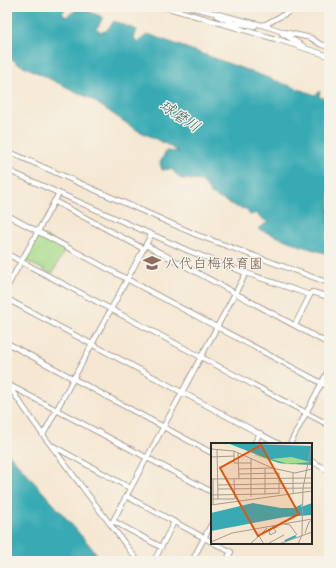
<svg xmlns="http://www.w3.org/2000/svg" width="336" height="568" font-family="'Comic Neue','Klee One',sans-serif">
	<rect width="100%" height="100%" fill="#f7f3e8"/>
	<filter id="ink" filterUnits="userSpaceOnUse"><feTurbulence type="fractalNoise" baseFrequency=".025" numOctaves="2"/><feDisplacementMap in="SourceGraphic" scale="8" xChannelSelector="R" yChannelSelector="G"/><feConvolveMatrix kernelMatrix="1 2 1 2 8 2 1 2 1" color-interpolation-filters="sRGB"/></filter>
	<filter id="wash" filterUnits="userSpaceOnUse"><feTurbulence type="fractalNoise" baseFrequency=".012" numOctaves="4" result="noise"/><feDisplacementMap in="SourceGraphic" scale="16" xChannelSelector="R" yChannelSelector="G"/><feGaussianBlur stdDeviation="0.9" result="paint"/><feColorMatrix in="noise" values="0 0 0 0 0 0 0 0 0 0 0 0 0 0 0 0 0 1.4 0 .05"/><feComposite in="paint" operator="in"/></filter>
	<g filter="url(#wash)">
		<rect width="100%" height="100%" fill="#f5e7d2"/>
		<path fill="#a7dc8c" stroke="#69845c" d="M38 233 66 247 52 274 24 260Z"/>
		<path fill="#39aab4" stroke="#326a70" d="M7 7H67L62 13 66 17 79 8 103 17 97 29 101 32 106 31 114 21 137 30 134 38 138 42 148 34 315 95 320 91 319 97 329 100V254L304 247 258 229 268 222 259 217 257 213 250 215 246 209 237 207 211 194 202 181 181 179 171 169 162 170 160 163 166 151 179 152 164 143 135 129 91 99 17 63 7 55Z
			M7 452 66 518 103 561H7Z"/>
	</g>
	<g filter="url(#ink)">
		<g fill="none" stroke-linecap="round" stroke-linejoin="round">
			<g stroke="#90897e" stroke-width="6">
				<path id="minor" d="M165 7 279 40 329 56
					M190 7 262 25 284 32 311 38 320 44 329 47
					M280 7 289 11
					M217 16 234 23
					M262 25 266 24 298 7
					M233 27 234 23 255 26
					M282 33 303 46
					M7 151 197 235 329 283
					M7 170 189 251 246 273 310 295 312 292 329 297
					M54 201 144 249
					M7 215 329 387
					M146 245 329 344
					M7 254 329 425
					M7 287 59 193
					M7 299 279 444
					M295 325 310 295
					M7 343 212 453
					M7 384 212 492
					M8 385 43 435 138 561
					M43 435 151 235
					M254 444 260 433
					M290 444 329 369
					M53 446 130 488
					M311 461 329 471
					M126 496 212 542
					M113 521 161 547
					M110 524 113 521 246 273
					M214 543 231 552 226 561
					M154 561 174 522
					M192 561 212 523"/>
			</g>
			<use href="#minor" stroke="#fff" stroke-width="4.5"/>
		</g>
	</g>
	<defs>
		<g id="school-bare" transform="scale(1.38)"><path d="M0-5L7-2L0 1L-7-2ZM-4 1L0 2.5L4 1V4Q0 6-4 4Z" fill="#8d6e63" stroke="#f7f3e8" stroke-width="2.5" paint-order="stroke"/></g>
	</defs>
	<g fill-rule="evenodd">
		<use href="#school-bare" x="152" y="263"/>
	</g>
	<g text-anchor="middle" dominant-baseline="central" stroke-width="3" stroke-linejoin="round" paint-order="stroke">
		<g font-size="14" fill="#785e54" stroke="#f7f3e8" text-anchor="start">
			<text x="165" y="263">八代白梅保育園</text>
		</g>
		<g font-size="15" font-style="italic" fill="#315e62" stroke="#f7f3e8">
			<text transform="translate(180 116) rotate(34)">球磨川</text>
		</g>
	</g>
	<g transform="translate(211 443)">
		<rect width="101" height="101" fill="#f5e7d2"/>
		<path d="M60 8 100 16 101 22 71 21 43 12Z" fill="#a7dc8c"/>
		<path d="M16 0 101 3V22L68 20ZM80 14 100 19 78 21 60 16ZM42 60 70 65H83L91 61 90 64 101 60V72L74 74 0 88V70Z" fill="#39aab4" fill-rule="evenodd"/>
		<path fill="none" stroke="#39aab4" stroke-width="2" d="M74 98 85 93"/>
		<path fill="none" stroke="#a49c8f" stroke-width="1" d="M0 6 23 8 61 25M6 6 7 56M23 8V20H40M27 10 28 36M0 14 23 13M40 15V54M28 26 61 25 84 30 101 26M54 26V51M68 30V51M82 30V50M28 31 68 30M0 36 101 35M2 36V61M7 42 101 40M7 46 101 45M54 51 68 50M0 52 54 51M0 56H24L23 36M0 62 101 48M73 81 79 82 86 92M61 83 66 84 63 85 58 88 59 92 65 89 63 85M94 90 98 79 101 77M0 99 21 90 101 76M58 100 73 92M39 101 48 93M53 101 48 93 56 85M68 101 101 89M87 101 91 92 92 45 101 0"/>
		<path fill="#df570e" fill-opacity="0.15" stroke="#df570e" stroke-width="2" d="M50 2 88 71 47 93 9 25Z"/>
		<rect width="101" height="101" fill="none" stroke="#2b2b2b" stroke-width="2"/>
	</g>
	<rect width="336" height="568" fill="none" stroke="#f7f3e8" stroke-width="24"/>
</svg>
